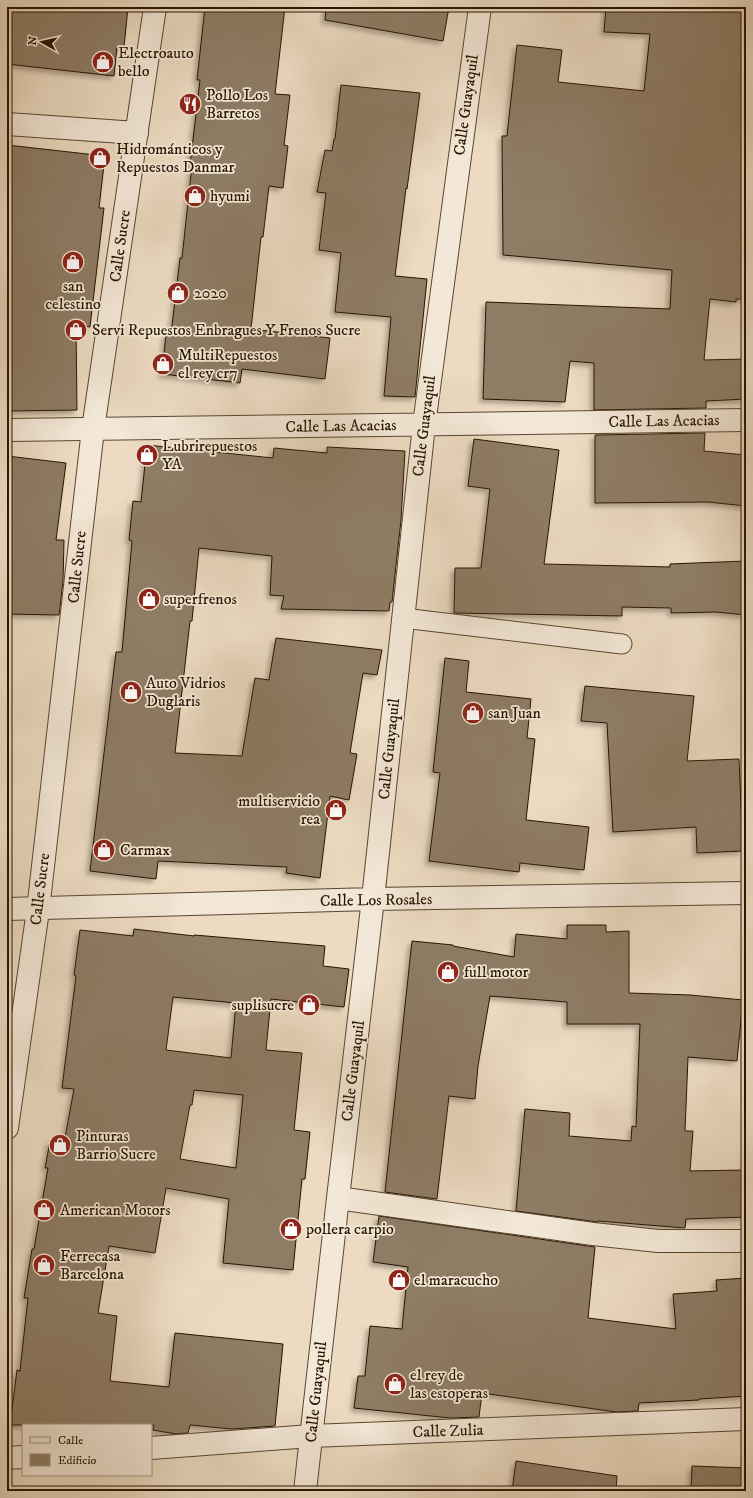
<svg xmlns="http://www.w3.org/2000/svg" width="753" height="1498" font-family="'IM FELL DW Pica',serif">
	<defs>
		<filter id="shadow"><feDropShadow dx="-3.5" dy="3.5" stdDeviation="2" flood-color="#0004"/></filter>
	</defs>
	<rect width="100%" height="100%" fill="#ecdbc2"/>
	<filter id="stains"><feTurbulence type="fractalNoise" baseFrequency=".005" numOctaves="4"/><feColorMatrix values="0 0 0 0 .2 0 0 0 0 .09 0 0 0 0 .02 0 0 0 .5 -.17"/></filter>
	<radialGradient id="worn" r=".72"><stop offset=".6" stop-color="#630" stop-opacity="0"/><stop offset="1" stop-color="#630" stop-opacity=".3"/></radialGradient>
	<path fill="#8e7c65" stroke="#281500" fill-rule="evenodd" filter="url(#shadow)" d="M7 7H128L124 47H117L114 76 7 64Z
		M205 7H285L275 94 290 95 284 145 288 146 283 188 269 186 263 237H261L251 329 330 338 325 379 242 369 240 383 162 374 166 334H171L180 258H182L192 165H190L200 80H197Z
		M326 7H449L443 41 325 20Z
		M606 7H746V299H736V302L710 299 704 360 746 359V399L706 401V408L594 410V363L570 361 565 402 483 399 486 302 670 309 672 270 503 255 502 136H507L517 45 562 50 558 82 644 91 650 34 604 32Z
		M341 85 420 93 407 189 406 188 395 276 427 279 415 397 384 396 391 317 335 312 341 253 319 250 326 193 317 192 325 150 332 151 334 139H335Z
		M7 145 105 156 99 208H104L90 327 76 325 77 410 7 411Z
		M705 433 704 451 746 455V506L708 502 595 503V435Z
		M474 439 559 450 544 564 670 567V564L746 561V615L716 612 671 613V608L622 607V616L454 613 455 568H481L490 489 468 486Z
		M147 445 273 458 274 448 327 453V447L405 451 401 520 392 602H390L389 611 281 609 284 596 270 595 272 556 199 548 192 621H190L175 753 242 756 255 678 269 680 276 638 382 650 377 675 363 673 350 753 357 754 349 800 330 796 320 878 286 873 287 867 158 861 156 879 90 871 116 652H122L132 541 129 540 133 501 141 502Z
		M7 456 66 463 56 540H64L63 581 59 615 7 614Z
		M445 658 469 661 466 692 531 699 527 738 535 739 526 820 589 827 584 870 520 863 519 872 429 861 440 773 433 772Z
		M585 686 694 696 687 761 739 759 743 851 697 853 696 827 613 832 607 723 581 721Z
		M567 925H606V932L629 931V993L690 995 743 1000 737 1061 688 1057 685 1131H693L690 1171 746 1170V1217L686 1219 685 1228 598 1221V1222L516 1211 525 1109 570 1113 569 1136 631 1141 632 1126 636 1127 640 1024H567V1002L490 996 478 1066 475 1099 449 1096 437 1199 385 1192 412 941 453 945V946L514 957 516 934 567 939Z
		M134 929 194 936V935L325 946 323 966 349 969 344 1007 271 999 266 1050 302 1053 294 1130 310 1132 305 1179H302L293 1270 223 1263 229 1199 166 1188 155 1253 109 1246 98 1313 117 1316 110 1381 169 1387 175 1333 283 1344 275 1426 232 1429 190 1425 188 1433 176 1434 153 1430 154 1425H10L17 1370 20 1371 28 1298H24L32 1249H34L48 1168H45L50 1141 64 1143 74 1089 62 1088 76 976 74 975 80 930 133 936ZM173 997 236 1003 231 1058 166 1050ZM194 1090 243 1095 236 1168 180 1159 190 1105H192Z
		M379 1216 595 1247 588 1318 676 1329 673 1294 717 1291 716 1280 746 1278V1396L699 1399V1400L639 1403 638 1411 616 1412 482 1393 479 1417 450 1418 354 1408 358 1376H365L370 1326 402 1329 408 1267 373 1262Z
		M516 1461 617 1476 616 1491H512Z
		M692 1466 746 1468V1491H691Z"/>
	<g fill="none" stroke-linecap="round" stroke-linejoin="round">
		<g stroke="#594630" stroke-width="21">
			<path id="service" d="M403 618 622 644"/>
		</g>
		<g stroke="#594630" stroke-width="24">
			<path id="minor" d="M7 124 137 133
				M7 430 746 420
				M7 909 373 899 746 893
				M338 1198 593 1234 658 1241H746
				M151 1448 311 1436 746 1419
				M7 1458 23 1457
				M305 1491 338 1198 373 899 424 425 480 7"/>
		</g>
		<g stroke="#594630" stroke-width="24">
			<path id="tertiary" d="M7 1128 38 910 93 429 155 7"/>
		</g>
		<use href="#service" stroke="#f3e8d7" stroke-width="19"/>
		<use href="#minor" stroke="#f3e8d7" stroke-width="22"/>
		<use href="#tertiary" stroke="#f3e8d7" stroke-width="22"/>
	</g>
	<defs>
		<g id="shop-disc" transform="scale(1.15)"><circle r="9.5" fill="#8f2418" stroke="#f3e8d7"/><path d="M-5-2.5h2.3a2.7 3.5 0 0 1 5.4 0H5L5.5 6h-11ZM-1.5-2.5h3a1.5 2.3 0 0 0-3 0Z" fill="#fff"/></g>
		<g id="restaurant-disc" transform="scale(1.15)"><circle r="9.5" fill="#8f2418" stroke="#f3e8d7"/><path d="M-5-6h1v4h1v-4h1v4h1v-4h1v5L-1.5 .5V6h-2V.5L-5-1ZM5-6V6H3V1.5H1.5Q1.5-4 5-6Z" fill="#fff"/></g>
	</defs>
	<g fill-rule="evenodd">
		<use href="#shop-disc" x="103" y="62"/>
		<use href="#restaurant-disc" x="190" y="104"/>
		<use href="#shop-disc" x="100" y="158"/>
		<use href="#shop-disc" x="195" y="196"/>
		<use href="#shop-disc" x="73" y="262"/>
		<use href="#shop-disc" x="178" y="293"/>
		<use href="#shop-disc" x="76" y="330"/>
		<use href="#shop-disc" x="163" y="364"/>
		<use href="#shop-disc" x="147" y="455"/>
		<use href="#shop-disc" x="149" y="599"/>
		<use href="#shop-disc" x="131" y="692"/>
		<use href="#shop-disc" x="473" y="713"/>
		<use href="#shop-disc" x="336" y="810"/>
		<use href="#shop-disc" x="104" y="850"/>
		<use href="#shop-disc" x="448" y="972"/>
		<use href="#shop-disc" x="309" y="1005"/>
		<use href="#shop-disc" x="60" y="1145"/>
		<use href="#shop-disc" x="44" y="1210"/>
		<use href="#shop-disc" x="291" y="1229"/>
		<use href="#shop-disc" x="44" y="1265"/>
		<use href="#shop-disc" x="399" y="1280"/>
		<use href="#shop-disc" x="395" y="1384"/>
	</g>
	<g text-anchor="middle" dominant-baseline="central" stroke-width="3.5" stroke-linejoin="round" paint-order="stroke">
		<g font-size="16" fill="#281500" stroke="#f3e8d7" text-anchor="start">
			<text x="118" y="53">Electroauto<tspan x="118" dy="18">bello</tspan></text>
			<text x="206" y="95">Pollo Los<tspan x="206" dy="18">Barretos</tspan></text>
			<text x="116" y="149">Hidrománticos y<tspan x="116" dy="18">Repuestos Danmar</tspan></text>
			<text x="210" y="196">hyumi</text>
			<text x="73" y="286" text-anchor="middle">san<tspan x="73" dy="18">celestino</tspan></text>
			<text x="194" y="293">2020</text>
			<text x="92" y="330">Servi Repuestos Enbragues Y Frenos Sucre</text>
			<text x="178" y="355">MultiRepuestos<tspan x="178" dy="18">el rey cr7</tspan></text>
			<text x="162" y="446">Lubrirepuestos<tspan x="162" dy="18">YA</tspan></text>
			<text x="164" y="599">superfrenos</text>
			<text x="146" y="683">Auto Vidrios<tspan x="146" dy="18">Duglaris</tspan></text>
			<text x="488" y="713">san Juan</text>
			<text x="320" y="801" text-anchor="end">multiservicio<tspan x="320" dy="18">rea</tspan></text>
			<text x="120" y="850">Carmax</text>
			<text x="464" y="972">full motor</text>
			<text x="294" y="1005" text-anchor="end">suplisucre</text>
			<text x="76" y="1136">Pinturas<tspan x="76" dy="18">Barrio Sucre</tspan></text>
			<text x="60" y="1210">American Motors</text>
			<text x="306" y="1229">pollera carpio</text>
			<text x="60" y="1256">Ferrecasa<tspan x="60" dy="18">Barcelona</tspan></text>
			<text x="414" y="1280">el maracucho</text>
			<text x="410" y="1375">el rey de<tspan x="410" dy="18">las estoperas</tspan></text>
		</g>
		<g font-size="16" fill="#281500" stroke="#f3e8d7">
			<text transform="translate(466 105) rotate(-82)">Calle Guayaquil</text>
			<text transform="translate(120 246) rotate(-82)">Calle Sucre</text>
			<text transform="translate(664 421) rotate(-1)">Calle Las Acacias</text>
			<text transform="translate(341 426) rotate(-1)">Calle Las Acacias</text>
			<text transform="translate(424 426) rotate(-83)">Calle Guayaquil</text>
			<text transform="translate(77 567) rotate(-84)">Calle Sucre</text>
			<text transform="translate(389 749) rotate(-84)">Calle Guayaquil</text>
			<text transform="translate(40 889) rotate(-83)">Calle Sucre</text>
			<text transform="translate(376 900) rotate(-1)">Calle Los Rosales</text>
			<text transform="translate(353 1071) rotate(-83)">Calle Guayaquil</text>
			<text transform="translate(316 1392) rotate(-84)">Calle Guayaquil</text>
			<text transform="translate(448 1431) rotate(-2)">Calle Zulia</text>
		</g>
	</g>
	<rect width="753" height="1498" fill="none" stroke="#ecdbc2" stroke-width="24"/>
	<rect x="8" y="8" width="737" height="1482" fill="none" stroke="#281500" stroke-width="2"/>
	<rect x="12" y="12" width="729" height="1474" fill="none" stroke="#281500"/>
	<rect x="22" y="1424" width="130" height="52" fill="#f3e8d7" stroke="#a29481"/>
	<rect x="30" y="1437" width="20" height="6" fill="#f3e8d7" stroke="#a29481"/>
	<text x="58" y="1444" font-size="12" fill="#281500">Calle</text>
	<rect x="30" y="1454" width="20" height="12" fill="#8e7c65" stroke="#a29481"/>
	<text x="58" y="1464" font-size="12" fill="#281500">Edificio</text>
	<g transform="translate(42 42) rotate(278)" stroke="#f3e8d7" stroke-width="3" paint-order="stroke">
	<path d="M0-3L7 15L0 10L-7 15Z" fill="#281500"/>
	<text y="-6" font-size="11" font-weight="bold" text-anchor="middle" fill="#281500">N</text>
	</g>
	<rect width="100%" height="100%" filter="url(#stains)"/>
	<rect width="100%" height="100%" fill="url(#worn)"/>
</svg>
